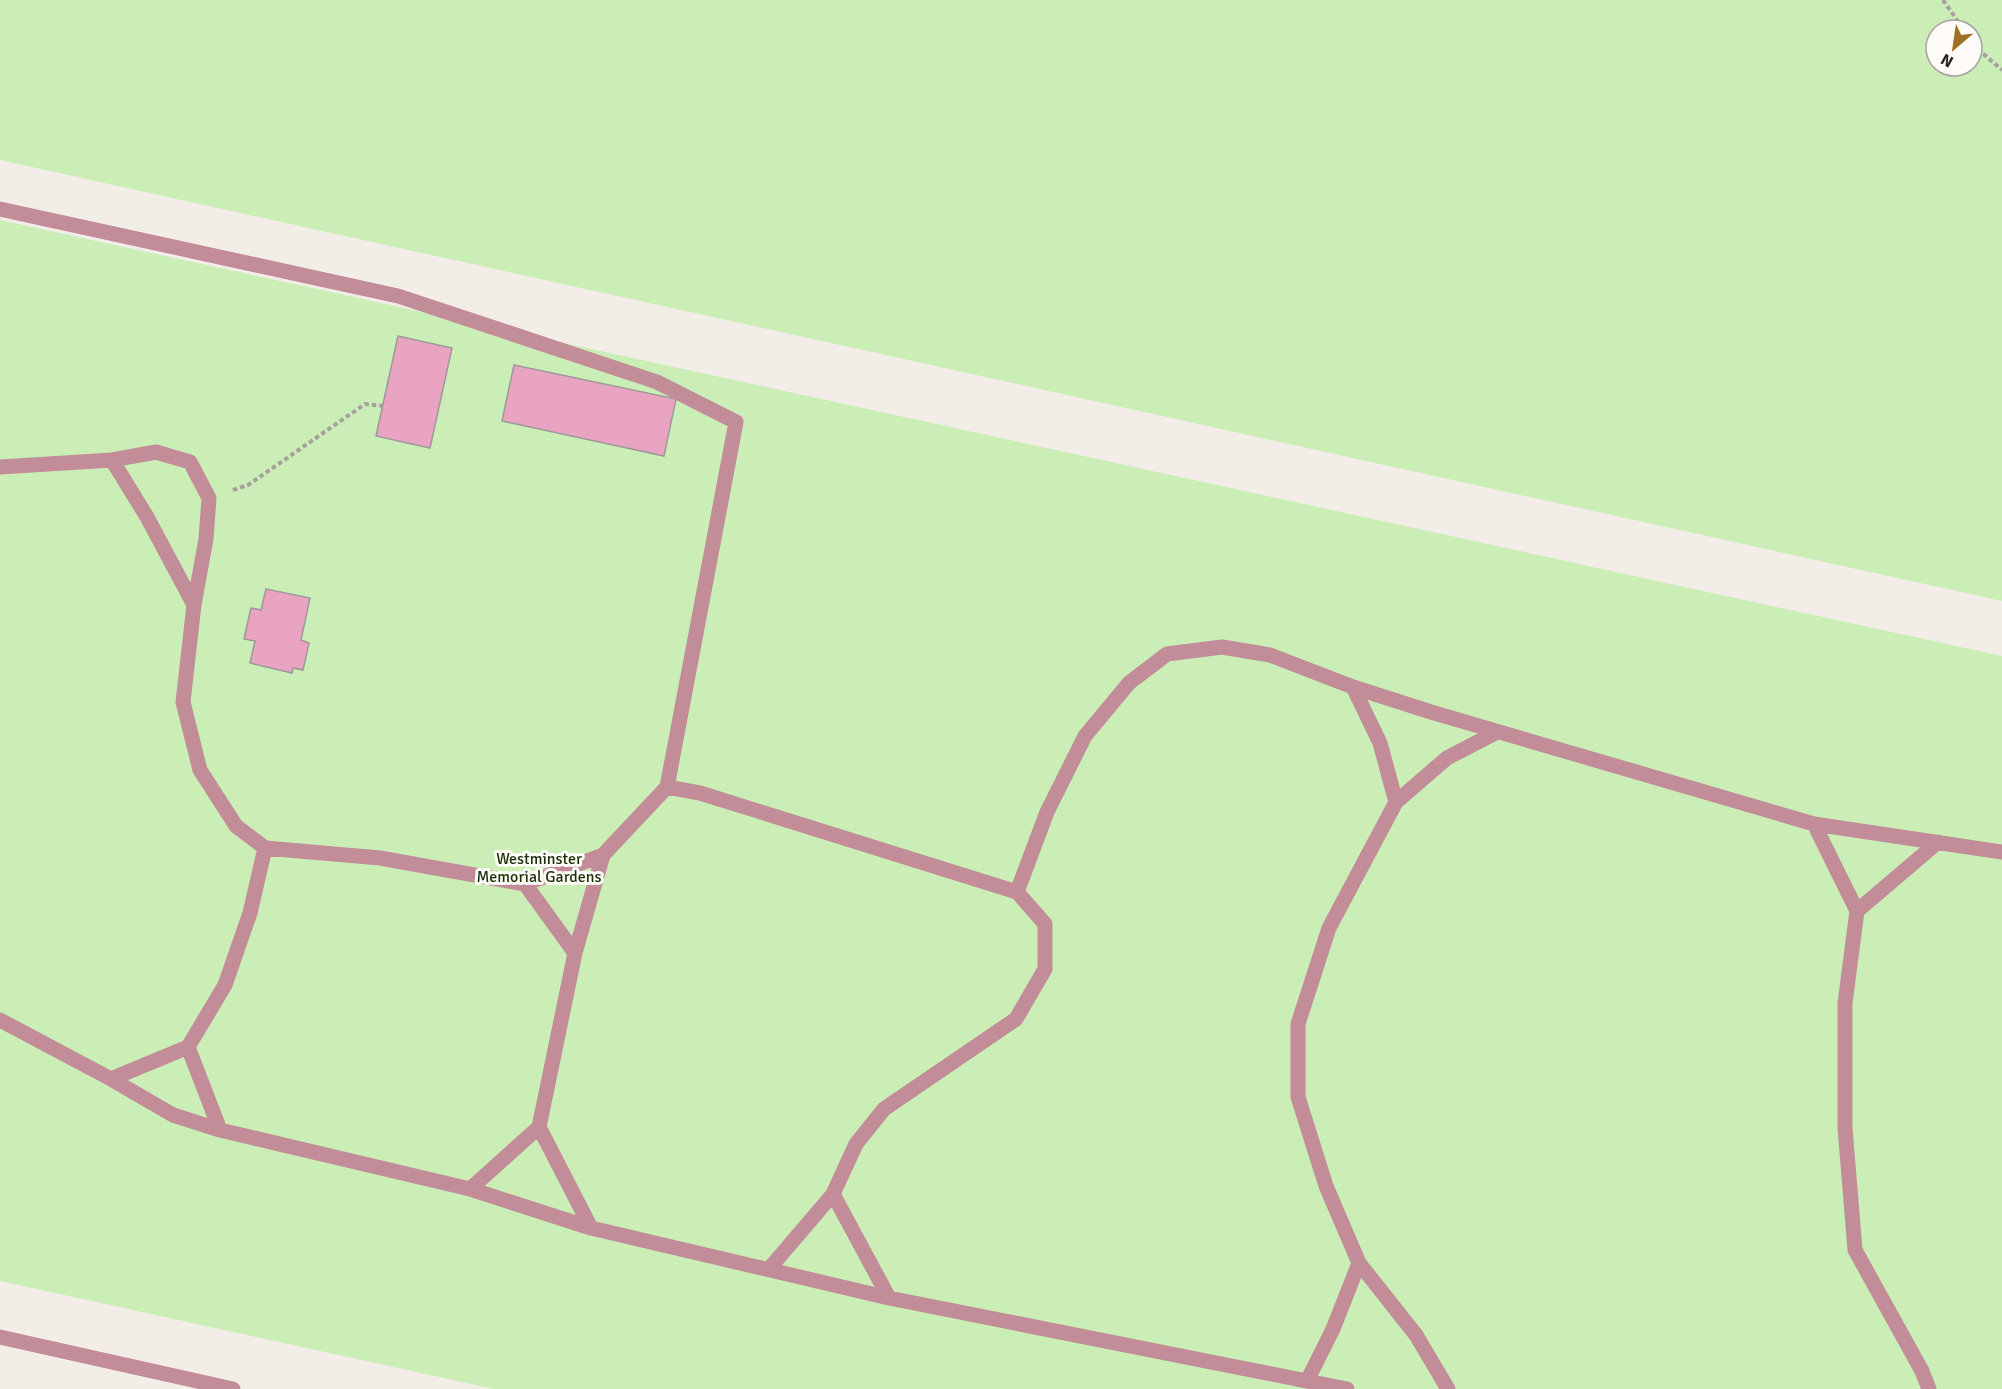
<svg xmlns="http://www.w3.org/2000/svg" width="2002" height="1389" font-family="Signika,sans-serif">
	<rect width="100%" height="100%" fill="#f3ede8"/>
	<path fill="#caeeb6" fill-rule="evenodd" d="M0 0H2002V601L0 160ZM1936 30H1972V66H1936Z
		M0 220 2002 656V1389H494L0 1281Z"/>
	<path fill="#e9a4c2" stroke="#9f989b" stroke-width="1.5" d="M398 336 452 348 430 448 376 436Z
		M514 365 676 399 664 456 502 421Z
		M266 589 310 598 301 640 309 643 303 670 293 668 292 673 250 663 255 641 244 639 251 608 261 610Z"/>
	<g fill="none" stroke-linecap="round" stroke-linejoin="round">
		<path stroke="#a6a19d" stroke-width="4" stroke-dasharray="4.5 3" stroke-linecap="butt" d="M1943 0 1964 30
			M1972 44 2002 70
			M233 490 248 485 365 404 383 406"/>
		<path stroke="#c28c99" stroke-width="15" d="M0 209 398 296 657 382 736 422 667 787
			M112 460 147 517 194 605
			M0 467 112 460 156 452 190 462 209 498 206 539 194 605 183 702 200 770 236 826 265 848 380 858 525 884 603 855 667 787 700 793 1017 892
			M1353 687 1380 743 1396 802
			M1814 824 1857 911 1845 1003V1128L1855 1250 1922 1371 1929 1389
			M525 884 575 953
			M1857 911 1938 842
			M0 1020 111 1079 173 1115 220 1130 470 1189 591 1228 889 1298 1347 1389
			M188 1047 220 1130
			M111 1079 188 1047 225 985 250 913 265 848
			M470 1189 539 1127
			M833 1194 889 1298
			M591 1228 539 1127 575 953 603 855
			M769 1269 833 1194 856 1144 884 1109 1016 1019 1045 969V924L1017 892 1047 812 1085 736 1129 683 1167 654 1222 647 1270 655 1353 687 1431 712 1814 824 2002 852
			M0 1337 233 1389
			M1307 1381 1333 1329 1359 1263
			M1448 1389 1416 1335 1359 1263 1326 1186 1298 1097V1024L1329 928 1396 802 1447 758 1497 732"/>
	</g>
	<g text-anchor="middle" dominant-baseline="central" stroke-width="6" stroke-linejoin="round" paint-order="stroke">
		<g font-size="16" fill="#183107" stroke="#fffbf8">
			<text x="539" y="859">Westminster<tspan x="539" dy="18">Memorial Gardens</tspan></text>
		</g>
	</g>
	<g transform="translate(1954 48) rotate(209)"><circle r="28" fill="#fffbf8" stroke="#a7a4a2" stroke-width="1.5"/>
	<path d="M0-4.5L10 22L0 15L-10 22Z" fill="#9e7022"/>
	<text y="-9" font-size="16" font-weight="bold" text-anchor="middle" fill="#242220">N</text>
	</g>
</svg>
